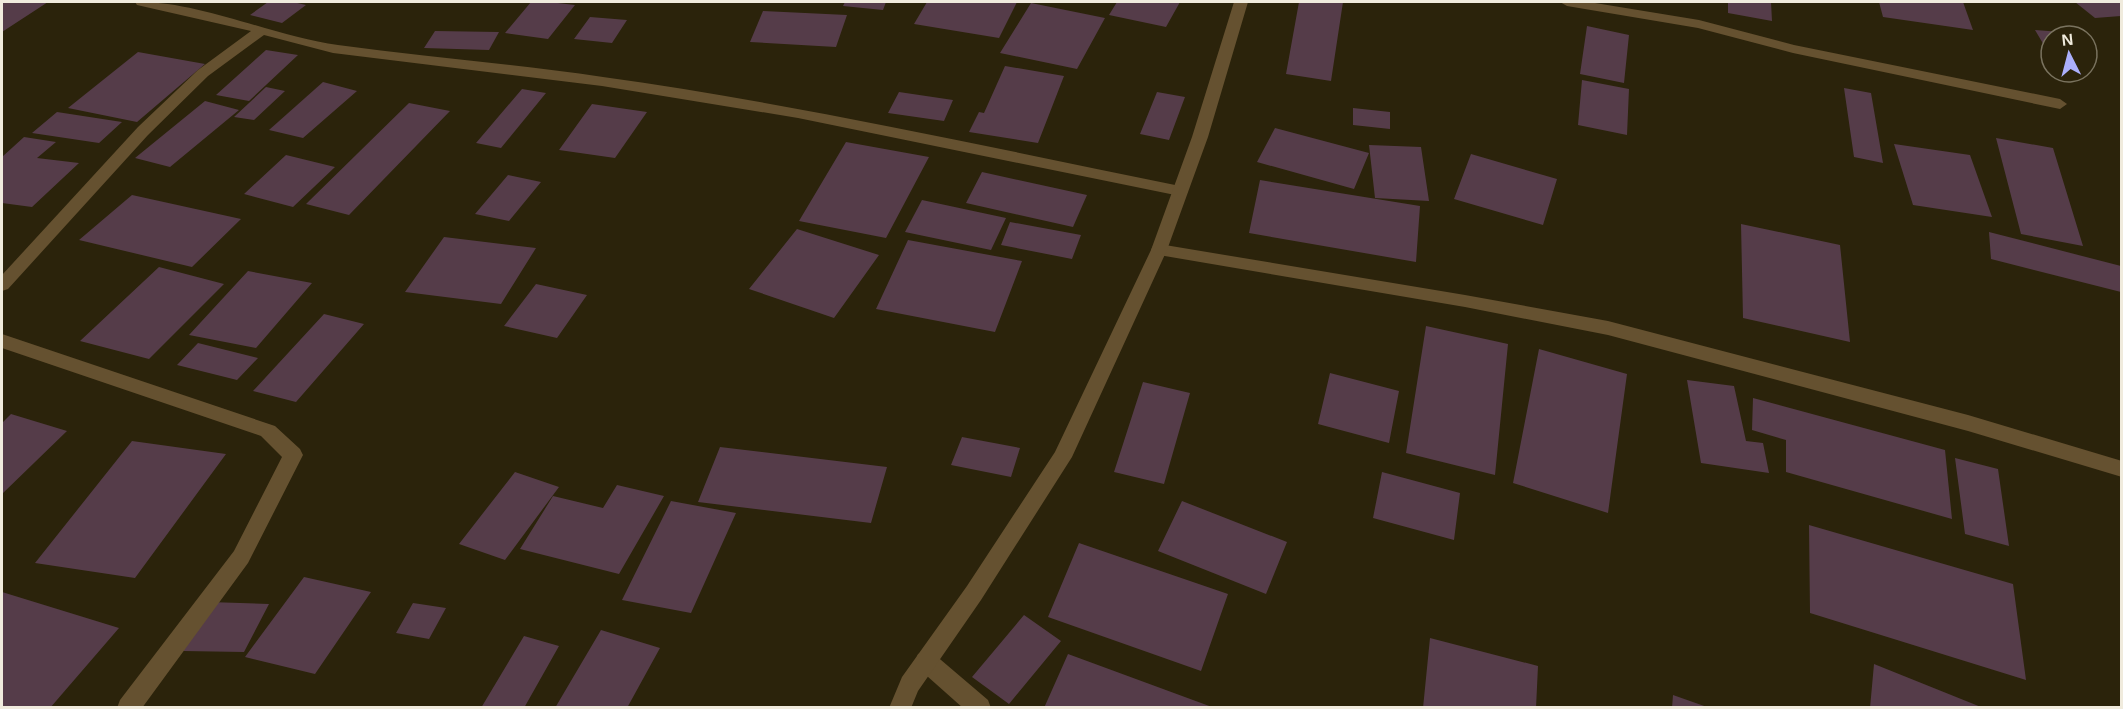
<svg xmlns="http://www.w3.org/2000/svg" width="2123" height="709" font-family="Arial,sans-serif">
	<rect width="100%" height="100%" fill="#2b230b"/>
	<path fill="#553c49" d="M2 2H48L2 32Z
		M268 2H293L306 5 282 23 250 15Z
		M531 2H549L575 5 548 39 505 33Z
		M845 2H886L883 10 843 6Z
		M927 2H1017L999 38 914 24Z
		M1117 2H1180L1166 27 1109 15Z
		M1299 2H1343L1331 81 1286 74Z
		M1728 2H1771L1772 21 1728 13Z
		M1879 2H1963L1973 30 1883 17Z
		M2075 2H2121V16L2095 18Z
		M1031 3 1105 18 1077 69 1000 53Z
		M763 11 847 15 836 47 750 42Z
		M590 17 627 20 612 43 574 39Z
		M1587 26 1629 35 1624 83 1580 74Z
		M2035 30 2075 33 2077 36H2051V57Z
		M435 31 499 32 489 50 424 48Z
		M266 50 298 55 249 101 216 95Z
		M138 52 205 64 137 122 68 108Z
		M1005 66 1064 76 1038 143 969 132 979 112 984 113Z
		M1582 80 1629 89 1627 135 1578 125Z
		M323 82 357 91 303 138 269 130Z
		M266 87 285 91 254 120 234 117Z
		M1844 88 1871 93 1883 163 1854 157Z
		M522 89 546 93 501 148 476 143Z
		M899 92 953 100 944 121 888 113Z
		M1157 92 1185 97 1169 140 1140 134Z
		M205 101 239 110 170 167 135 158Z
		M409 103 450 111 349 215 306 204Z
		M592 104 647 112 615 158 559 150Z
		M1353 108 1390 112V129L1353 125Z
		M57 112 122 122 99 143 32 133Z
		M1275 128 1369 153 1354 189 1257 162Z
		M24 137 56 142 37 158 79 163 32 207 2 203V157Z
		M1996 138 2053 148 2083 246 2021 234Z
		M846 142 929 157 886 238 799 221Z
		M1894 144 1970 155 1992 217 1913 205Z
		M1369 145 1421 147 1429 201 1375 198Z
		M1471 154 1557 179 1543 225 1454 199Z
		M286 155 335 167 293 207 244 194Z
		M982 172 1087 195 1073 227 966 203Z
		M508 175 541 182 509 221 475 214Z
		M1260 180 1420 206 1416 262 1249 233Z
		M132 195 241 219 192 267 79 240Z
		M922 200 1006 218 991 250 905 232Z
		M1010 222 1081 235 1072 259 1001 245Z
		M1741 224 1840 245 1850 342 1743 318Z
		M797 229 879 255 834 318 749 289Z
		M1989 232 2121 266V292L1991 259Z
		M444 237 536 248 501 304 405 292Z
		M908 240 1022 261 995 332 876 309Z
		M159 267 224 284 149 359 80 341Z
		M248 271 312 283 256 348 189 335Z
		M536 284 587 295 557 338 504 326Z
		M324 314 364 324 296 402 253 391Z
		M1426 326 1508 344 1495 475 1406 453Z
		M198 343 258 358 237 380 177 365Z
		M1539 349 1627 374 1608 513 1513 483Z
		M1330 373 1399 391 1389 443 1318 424Z
		M1687 380 1734 386 1746 441 1763 443 1769 473 1701 463Z
		M1143 382 1190 393 1164 484 1114 472Z
		M1753 398 1945 450 1952 519 1786 472V440L1752 430Z
		M11 414 67 431 2 494V423Z
		M962 437 1020 448 1011 477 951 465Z
		M132 441 226 454 135 578 35 563Z
		M720 447 887 467 871 523 698 502Z
		M1955 458 1998 469 2009 546 1965 534Z
		M515 472 559 487 505 560 459 544Z
		M1382 472 1460 493 1454 540 1373 518Z
		M617 485 664 496 619 574 520 549 553 496 603 508Z
		M671 501 736 513 691 613 622 600Z
		M1182 501 1287 542 1266 594 1158 551Z
		M1809 525 2013 584 2026 680 1810 613Z
		M1079 543 1228 594 1201 671 1048 617Z
		M304 577 371 592 315 674 245 657Z
		M2 592 119 628 50 708H2Z
		M209 602 269 604 244 652 183 651Z
		M413 603 446 608 429 639 396 633Z
		M1024 615 1061 641 1009 704 972 677Z
		M601 630 660 648 627 708H555Z
		M524 636 559 646 524 708H481Z
		M1430 638 1538 666 1536 708H1423Z
		M1068 654 1212 707V708H1044Z
		M1874 664 1981 707V708H1870Z
		M1673 695 1707 707V708H1672Z"/>
	<g fill="none" stroke-linecap="round" stroke-linejoin="round">
		<path fill="#655130" fill-rule="evenodd" d="M135 2C198 0 275 37 338 45 426 57 515 64 603 77 797 104 988 147 1180 186L1186 187 1188 191 1186 195 1180 196 798 118 602 86 333 53 264 35 208 76 148 135 8 289 2 291V275L138 127 198 70 251 31 137 5Z
			M1560 2H1589L1699 20 1794 45 2060 99 2067 104 2060 109 1793 53 1698 28 1567 6Z
			M1159 244 1465 295 1608 321 1968 415 2122 461V477L1968 431 1608 335 1465 307 1153 254 1151 250 1153 246Z
			M2 334 275 426 300 449 303 455 248 563 142 708H117L120 700 234 551 282 457 261 436 2 348Z
			M926 651 934 654 988 700 991 708H963L918 668 915 661 918 654Z"/>
		<path fill="#655130" fill-rule="evenodd" d="M1234 2H1248L1208 137 1167 250 1072 457 981 600 918 691 911 708H889L902 677 967 586 1055 452 1151 250 1192 137Z"/>
	</g>
	<rect width="2123" height="709" fill="none" stroke="#f0ebdd" stroke-width="6"/>
	<g transform="translate(2069 54) rotate(354)"><circle r="28" fill="#2b230b" stroke="#7a735f" stroke-width="1.5"/>
	<path d="M0-4.5L10 22L0 15L-10 22Z" fill="#abaffb"/>
	<text y="-9" font-size="16" font-weight="bold" text-anchor="middle" fill="#f0ebdd">N</text>
	</g>
</svg>
